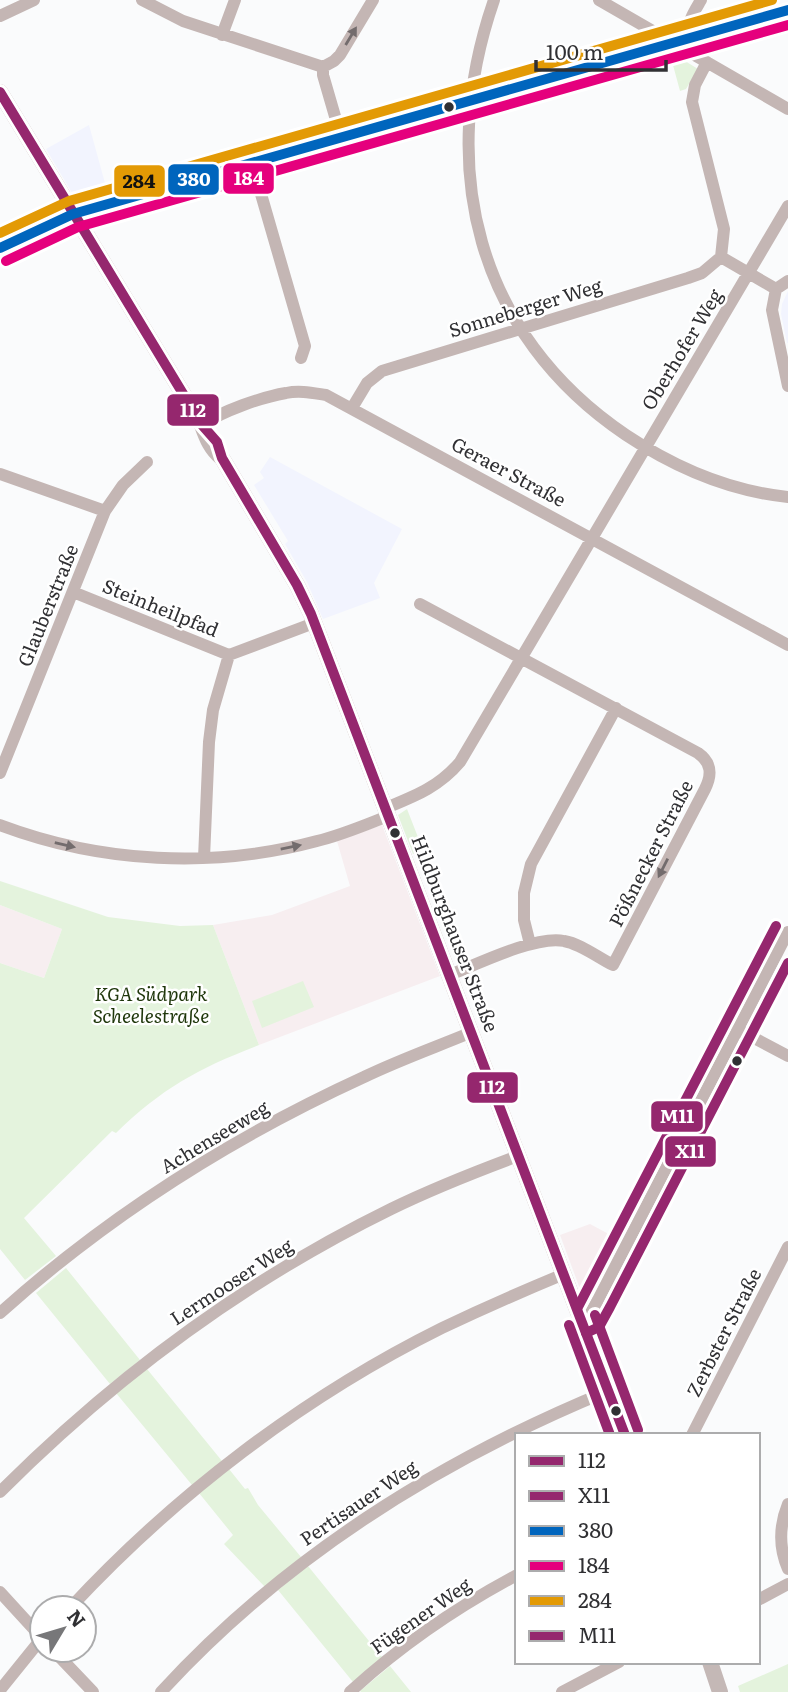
<svg xmlns="http://www.w3.org/2000/svg" width="788" height="1692" font-family="Literata,serif">
	<rect width="100%" height="100%" fill="#fafbfc"/>
	<path fill="#f2f4fe" d="M89 125 108 194 78 203 46 149Z
		M788 291V343H787L781 314 782 304Z
		M270 457 402 529 374 583 380 598 323 619 307 582 285 544 288 541 254 485 264 478 260 472Z"/>
	<path fill="#f7eef0" d="M382 825 440 976 259 1045 213 925 272 915 350 886 337 841Z
		M0 905 62 929 44 978 0 963Z
		M590 1224 618 1239 588 1298 583 1297 560 1235Z"/>
	<path fill="#e4f3dd" d="M672 53 698 69 686 89 680 91 670 54Z
		M407 809 423 850 413 854 398 815Z
		M0 881 108 917 180 926 213 925 259 1045C199 1068 162 1088 116 1133L112 1131 24 1218 56 1256 25 1280 0 1249V963L44 978 62 929 0 905Z
		M303 981 314 1007 262 1028 252 1001Z
		M66 1268 140 1360 110 1384 36 1293Z
		M147 1369 222 1461 192 1485 116 1393Z
		M229 1469 245 1489 248 1488 258 1505 301 1557 265 1587 224 1544 233 1535 199 1493Z
		M308 1566 382 1657 353 1682 278 1590Z
		M788 1664V1692H740L738 1686Z
		M390 1666 411 1692H361L360 1691Z"/>
	<g fill="none" stroke-linecap="round" stroke-linejoin="round">
		<path stroke="#c4b6b4" stroke-width="12" d="M142 0 183 21 323 67
			M494 0C436 167 476 334 626 435 674 467 730 491 788 497
			M599 0 788 109
			M0 16 34 0
			M222 35 235 0
			M689 38C686 23 694 12 701 0
			M707 62 695 85 692 102 724 229 721 257 776 289 772 310 788 386
			M323 67 334 61 340 55 373 0
			M323 67V75L341 137
			M252 163 305 346 301 358
			M0 248 73 214 788 10
			M776 289 788 281
			M352 408 367 383 382 371 688 278 702 273 721 257
			M202 425C222 411 262 397 286 393 300 390 313 393 326 395L788 645
			M0 474 105 511
			M73 592 229 655 314 623
			M420 604 698 753C712 763 712 775 705 789L613 965C597 957 581 944 564 941 537 935 477 964 450 975
			M0 773 105 511 123 485 147 462
			M386 808C415 796 439 787 460 762L788 206
			M0 825C101 863 213 869 317 841 342 835 365 825 388 816
			M204 858 209 742 213 710 229 655
			M530 944 524 920V893L531 864 616 708
			M737 1029 788 1056
			M0 1313C107 1217 233 1137 364 1077 399 1060 436 1047 472 1032
			M582 1320 588 1318 598 1300 788 932
			M692 1435 788 1247
			M0 1492C114 1378 246 1280 391 1209 432 1189 475 1172 518 1156
			M788 1504C779 1526 779 1548 788 1569
			M0 1592 42 1638
			M758 1600 788 1584
			M70 1608C175 1495 303 1397 442 1328 482 1309 523 1291 564 1274
			M53 1650 93 1692
			M0 1690 42 1638
			M161 1692C285 1557 440 1460 608 1391
			M350 1692C400 1646 457 1607 517 1575
			M562 1692 619 1662"/>
		<path stroke="#c4b8b6" stroke-width="16" d="M0 92 202 425C207 439 211 449 222 458L297 585 311 614 625 1435
			M710 1662 720 1692"/>
		<g stroke="#fff" stroke-width="16">
			<path id="bus-1" d="M0 92 202 425 217 442 222 458 297 585 311 614 625 1435"/>
		</g>
		<g stroke="#fff" stroke-width="16">
			<path id="bus-2" d="M569 1325 610 1435
				M586 1333 599 1327 610 1307 788 963"/>
		</g>
		<g stroke="#fff" stroke-width="16">
			<path id="bus-3" d="M0 248 73 214 788 10"/>
		</g>
		<g stroke="#fff" stroke-width="16">
			<path id="bus-4" d="M6 261 78 227 788 25"/>
		</g>
		<g stroke="#fff" stroke-width="16">
			<path id="bus-5" d="M0 233 69 201 772 0"/>
		</g>
		<g stroke="#fff" stroke-width="16">
			<path id="bus-6" d="M578 1307 776 926
				M595 1315 638 1430"/>
		</g>
		<use href="#bus-1" stroke="#95276e" stroke-width="10"/>
		<use href="#bus-2" stroke="#95276e" stroke-width="10"/>
		<use href="#bus-3" stroke="#0065bd" stroke-width="10"/>
		<use href="#bus-4" stroke="#e5007d" stroke-width="10"/>
		<use href="#bus-5" stroke="#e39a05" stroke-width="10"/>
		<use href="#bus-6" stroke="#95276e" stroke-width="10"/>
	</g>
	<defs><path id="oneway-solid" d="M-6-.8H1V-3.2L6.5 0L1 3.2V.8H-6Z" transform="scale(1.75)"/></defs>
	<g fill="#736c6d">
		<use href="#oneway-solid" transform="translate(351 36) rotate(-59)"/>
		<use href="#oneway-solid" transform="translate(65 845) rotate(13)"/>
		<use href="#oneway-solid" transform="translate(291 847) rotate(-11)"/>
		<use href="#oneway-solid" transform="translate(663 868) rotate(117)"/>
	</g>
	<g fill="#303033" stroke="#fff" stroke-width="2.5">
		<circle cx="449" cy="107" r="6"/>
		<circle cx="395" cy="833" r="6"/>
		<circle cx="737" cy="1061" r="6"/>
		<circle cx="616" cy="1411" r="6"/>
	</g>
	<g text-anchor="middle" dominant-baseline="central" stroke-width="5" stroke-linejoin="round" paint-order="stroke">
		<g font-size="19" fill="#303033" stroke="#fff">
			<text transform="translate(525 307) rotate(-17)">Sonneberger Weg</text>
			<text transform="translate(681 349) rotate(-59)">Oberhofer Weg</text>
			<text transform="translate(509 471) rotate(28)">Geraer Straße</text>
			<text transform="translate(47 605) rotate(-68)">Glauberstraße</text>
			<text transform="translate(161 607) rotate(22)">Steinheilpfad</text>
			<text transform="translate(650 853) rotate(-63)">Pößnecker Straße</text>
			<text transform="translate(456 933) rotate(69)">Hildburghauser Straße</text>
			<text transform="translate(214 1136) rotate(-31)">Achenseeweg</text>
			<text transform="translate(231 1281) rotate(-33)">Lermooser Weg</text>
			<text transform="translate(723 1332) rotate(-63)">Zerbster Straße</text>
			<text transform="translate(358 1502) rotate(-34)">Pertisauer Weg</text>
			<text transform="translate(420 1615) rotate(-35)">Fügener Weg</text>
		</g>
		<g font-size="19" font-style="italic" fill="#1e360a" stroke="#fff">
			<text x="151" y="993">KGA Südpark<tspan x="151" dy="22">Scheelestraße</tspan></text>
		</g>
	</g>
	<g stroke="#fff" stroke-width="2.5">
		<rect x="222" y="162" width="53" height="33" rx="7" fill="#e5007d"/>
		<rect x="167" y="163" width="53" height="33" rx="7" fill="#0065bd"/>
		<rect x="113" y="164" width="53" height="34" rx="7" fill="#e39a05"/>
		<rect x="166" y="393" width="54" height="34" rx="7" fill="#95276e"/>
		<rect x="466" y="1071" width="53" height="33" rx="7" fill="#95276e"/>
		<rect x="650" y="1100" width="54" height="33" rx="7" fill="#95276e"/>
		<rect x="664" y="1135" width="53" height="33" rx="7" fill="#95276e"/>
	</g>
	<g font-size="19" text-anchor="middle" font-weight="bold" fill="#fff">
		<text x="249" y="185">184</text>
		<text x="194" y="186">380</text>
		<text x="193" y="417">112</text>
		<text x="492" y="1094">112</text>
		<text x="677" y="1123">M11</text>
		<text x="690" y="1158">X11</text>
	</g>
	<g font-size="19" text-anchor="middle" font-weight="bold" fill="#111">
		<text x="139" y="188">284</text>
	</g>
	<rect x="515" y="1433" width="245" height="231" fill="#ffffff" stroke="#acacad" stroke-width="2"/>
	<rect x="529" y="1456" width="35" height="10" fill="#95276e" stroke="#acacad" stroke-width="2"/>
	<text x="578" y="1468" font-size="21" fill="#303033">112</text>
	<rect x="529" y="1491" width="35" height="10" fill="#95276e" stroke="#acacad" stroke-width="2"/>
	<text x="578" y="1503" font-size="21" fill="#303033">X11</text>
	<rect x="529" y="1526" width="35" height="10" fill="#0065bd" stroke="#acacad" stroke-width="2"/>
	<text x="578" y="1538" font-size="21" fill="#303033">380</text>
	<rect x="529" y="1561" width="35" height="10" fill="#e5007d" stroke="#acacad" stroke-width="2"/>
	<text x="578" y="1573" font-size="21" fill="#303033">184</text>
	<rect x="529" y="1596" width="35" height="10" fill="#e39a05" stroke="#acacad" stroke-width="2"/>
	<text x="578" y="1608" font-size="21" fill="#303033">284</text>
	<rect x="529" y="1631" width="35" height="10" fill="#95276e" stroke="#acacad" stroke-width="2"/>
	<text x="578" y="1643" font-size="21" fill="#303033">M11</text>
	<g transform="translate(63 1629) rotate(52)"><circle r="33" fill="#ffffff" stroke="#acacad" stroke-width="2"/>
	<path d="M0-5L12 26L0 18L-12 26Z" fill="#777779"/>
	<text y="-10" font-size="19" font-weight="bold" text-anchor="middle" fill="#303033">N</text>
	</g>
	<path d="M536 60v10h130v-10" fill="none" stroke="#303033" stroke-width="3.5"/>
	<text x="546" y="60" font-size="21" fill="#303033" stroke="#ffffff" stroke-width="5" paint-order="stroke">100 m</text>
</svg>
